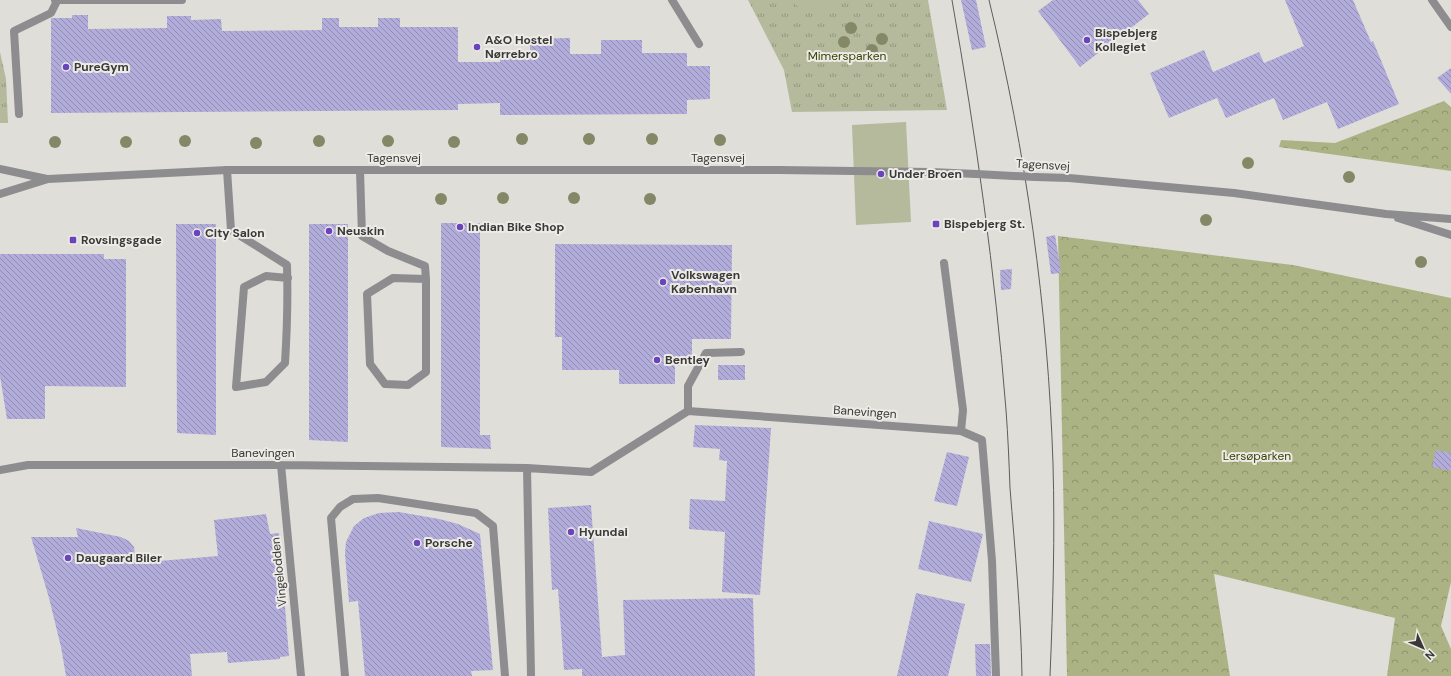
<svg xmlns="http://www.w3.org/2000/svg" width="1451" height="676" font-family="'DM Sans',sans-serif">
	<defs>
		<pattern id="grass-tufts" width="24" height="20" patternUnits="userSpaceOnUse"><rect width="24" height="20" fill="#b4ba9b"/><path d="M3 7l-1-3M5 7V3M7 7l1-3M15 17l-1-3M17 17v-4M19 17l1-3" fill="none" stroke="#93987f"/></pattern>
		<pattern id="forest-crowns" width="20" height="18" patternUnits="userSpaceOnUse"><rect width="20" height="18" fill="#abb384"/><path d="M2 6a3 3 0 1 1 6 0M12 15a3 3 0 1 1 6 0" fill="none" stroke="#8c936d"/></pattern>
		<pattern id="building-back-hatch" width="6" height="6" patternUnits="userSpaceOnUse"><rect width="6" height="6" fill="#b1acda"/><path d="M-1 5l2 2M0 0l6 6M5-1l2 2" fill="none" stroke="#918db2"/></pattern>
	</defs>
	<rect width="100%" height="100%" fill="#e0ded9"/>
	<path fill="url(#grass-tufts)" d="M748 0H928L947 110 792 112 784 70Z
		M0 52 6 79 8 123H0Z"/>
	<path fill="url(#forest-crowns)" d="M1444 101 1451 107V171L1279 147 1281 140 1335 143Z
		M1058 236 1293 265 1451 298V582L1441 626 1451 649V676H1387L1395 618 1214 574 1230 676H1067Z"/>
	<path fill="#b4ba9b" d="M792 0H855L812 11C803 11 797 7 792 0Z
		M906 122 911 222 856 225 852 125Z"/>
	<path fill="url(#building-back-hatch)" d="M961 0H976L986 47 972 50Z
		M1053 0H1138L1149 14 1080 67 1038 11Z
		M1285 0H1353L1371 42 1373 41 1399 104 1338 129 1327 102 1283 120 1274 98 1226 118 1217 98 1169 118 1150 73 1204 50 1213 72 1259 52 1264 63 1304 46Z
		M72 15H88V29L167 28V16H191V20L221 19 222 31 322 30V18H339V27H378V18H400V27H458V62H500V54H530V39L570 38V54H601V40H642V53H687V66H710V99L687 100V114L500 115V103L458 104V110L51 113V18H72Z
		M1451 68V94L1437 78Z
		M441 223H480V435H490L491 449 441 447Z
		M176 224H216V435L177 433Z
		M309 224H348V442L309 440Z
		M1055 235 1061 273 1051 274 1046 237Z
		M555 244 732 245 731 339H692V366H675V384H619V370H562V337H555Z
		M0 254H104V259H126V387L45 386V419H7L0 376Z
		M1012 269 1011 289 1001 290 1000 270Z
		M718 365H745V380H718Z
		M695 425 771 428 760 595 722 592 725 532 689 529 690 499 725 501 727 461 719 460 720 449 693 447Z
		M1436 450 1451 453V471L1432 467Z
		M947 452 969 457 957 506 934 501Z
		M591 505 602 657 625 655 623 600 753 598 755 676H582V669L564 670 558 589 552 590 548 508Z
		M399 512 439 519 458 524 480 534 493 670 471 671 472 676H365L358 601 349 602 345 554 346 542 354 526 364 518 379 513Z
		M266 514 270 534 279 533 289 656 280 657V659L228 663 227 652 190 654 192 676H66L61 647 49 598 31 537H78L76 528 121 537 129 541 134 547 136 563 218 556 214 520Z
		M929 521 983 534 971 582 918 569Z
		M916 593 965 604 948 676H897Z
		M975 644H990L991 676H976Z"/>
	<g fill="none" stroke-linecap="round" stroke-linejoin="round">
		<path stroke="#8d8c8e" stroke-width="8" d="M55 0H182
			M672 0 699 44
			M1432 0 1451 27
			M19 114 14 31 51 13 57 1
			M227 170 231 230 287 265C288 298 287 331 285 363L266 382 236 387 244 287 266 276 288 278
			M360 170 362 236 388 251 425 266 426 279V372L408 385 385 384 370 364 367 294 393 278 426 279
			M944 263 963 410 961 431
			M688 411V386L706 353 741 352
			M345 676 331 518 340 507 353 499 378 498 476 513 493 526 505 676"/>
		<path stroke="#8d8c8e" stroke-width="8" d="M281 465 301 676
			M527 468 531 675
			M0 470 28 465H281L527 468 591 472 688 411 961 431 982 440 992 561 996 676"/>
		<path stroke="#8d8c8e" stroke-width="8" d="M0 169 47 179
			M1035 177 1069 178 1234 193 1386 214 1451 219
			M0 194 48 179 227 170H779L931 172 976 174
			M1398 218 1451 235"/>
		<path stroke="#5e5d5b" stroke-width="1" d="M952 0C976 136 995 272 1006 410 1008 436 1009 462 1010 488 1015 551 1021 613 1022 676
			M989 0C1026 152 1048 308 1053 464 1055 534 1053 606 1050 676"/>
		<path stroke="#8d8c8e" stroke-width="8" d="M976 174 1035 177"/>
	</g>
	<g fill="#858866">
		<circle cx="851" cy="28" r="6"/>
		<circle cx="882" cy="39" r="6"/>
		<circle cx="844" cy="42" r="6"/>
		<circle cx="872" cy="50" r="6"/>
		<circle cx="522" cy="139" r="6"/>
		<circle cx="589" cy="139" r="6"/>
		<circle cx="652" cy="139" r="6"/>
		<circle cx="720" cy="140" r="6"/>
		<circle cx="185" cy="141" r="6"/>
		<circle cx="319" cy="141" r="6"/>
		<circle cx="388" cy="141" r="6"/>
		<circle cx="55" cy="142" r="6"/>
		<circle cx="126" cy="142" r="6"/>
		<circle cx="454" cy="142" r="6"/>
		<circle cx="256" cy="143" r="6"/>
		<circle cx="1248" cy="163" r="6"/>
		<circle cx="1349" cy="177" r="6"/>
		<circle cx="503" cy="198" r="6"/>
		<circle cx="574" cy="198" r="6"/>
		<circle cx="441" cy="199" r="6"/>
		<circle cx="650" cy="199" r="6"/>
		<circle cx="1206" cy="220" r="6"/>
		<circle cx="1421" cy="262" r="6"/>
	</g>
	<g fill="#6944bd" stroke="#edebe6" stroke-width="1.5">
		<circle cx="1087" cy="40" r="4"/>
		<circle cx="477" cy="47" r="4"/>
		<circle cx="66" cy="67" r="4"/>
		<circle cx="881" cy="174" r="4"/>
		<rect x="932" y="220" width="8" height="8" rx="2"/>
		<circle cx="460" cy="227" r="4"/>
		<circle cx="329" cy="231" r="4"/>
		<circle cx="197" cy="233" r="4"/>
		<rect x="69" y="236" width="8" height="8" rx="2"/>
		<circle cx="663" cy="282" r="4"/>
		<circle cx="657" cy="360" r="4"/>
		<circle cx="571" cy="532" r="4"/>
		<circle cx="417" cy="543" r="4"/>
		<circle cx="68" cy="558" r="4"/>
	</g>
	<g text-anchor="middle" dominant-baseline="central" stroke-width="4" stroke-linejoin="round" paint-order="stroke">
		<g font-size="12" font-weight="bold" fill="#3a3938" stroke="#edebe6" text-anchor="start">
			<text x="1095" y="33">Bispebjerg<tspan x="1095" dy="14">Kollegiet</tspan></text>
			<text x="485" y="40">A&amp;O Hostel<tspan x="485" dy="14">Nørrebro</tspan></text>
			<text x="74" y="67">PureGym</text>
			<text x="889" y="174">Under Broen</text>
			<text x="944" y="224">Bispebjerg St.</text>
			<text x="468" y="227">Indian Bike Shop</text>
			<text x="337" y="231">Neuskin</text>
			<text x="205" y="233">City Salon</text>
			<text x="81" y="240">Rovsingsgade</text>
			<text x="671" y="275">Volkswagen<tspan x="671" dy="14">København</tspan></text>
			<text x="665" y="360">Bentley</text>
			<text x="579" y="532">Hyundai</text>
			<text x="425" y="543">Porsche</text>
			<text x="76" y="558">Daugaard Biler</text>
		</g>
		<g font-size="12" fill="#3a4107" stroke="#edebe6">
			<text x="847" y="56">Mimersparken</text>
			<text x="1257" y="456">Lersøparken</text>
		</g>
		<g font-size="12" fill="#3a3938" stroke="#edebe6">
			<text x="394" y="158">Tagensvej</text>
			<text x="718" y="158">Tagensvej</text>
			<text transform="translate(1043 165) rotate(3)">Tagensvej</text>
			<text transform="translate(865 412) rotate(4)">Banevingen</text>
			<text x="263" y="453">Banevingen</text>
			<text transform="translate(279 572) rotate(-96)">Vingelodden</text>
		</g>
	</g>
	<g transform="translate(1423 648) rotate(135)" stroke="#edebe6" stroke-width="3" paint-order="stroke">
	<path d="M0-3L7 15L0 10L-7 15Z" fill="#3a3938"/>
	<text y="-6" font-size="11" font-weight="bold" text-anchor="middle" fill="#3a3938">N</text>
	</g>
</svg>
